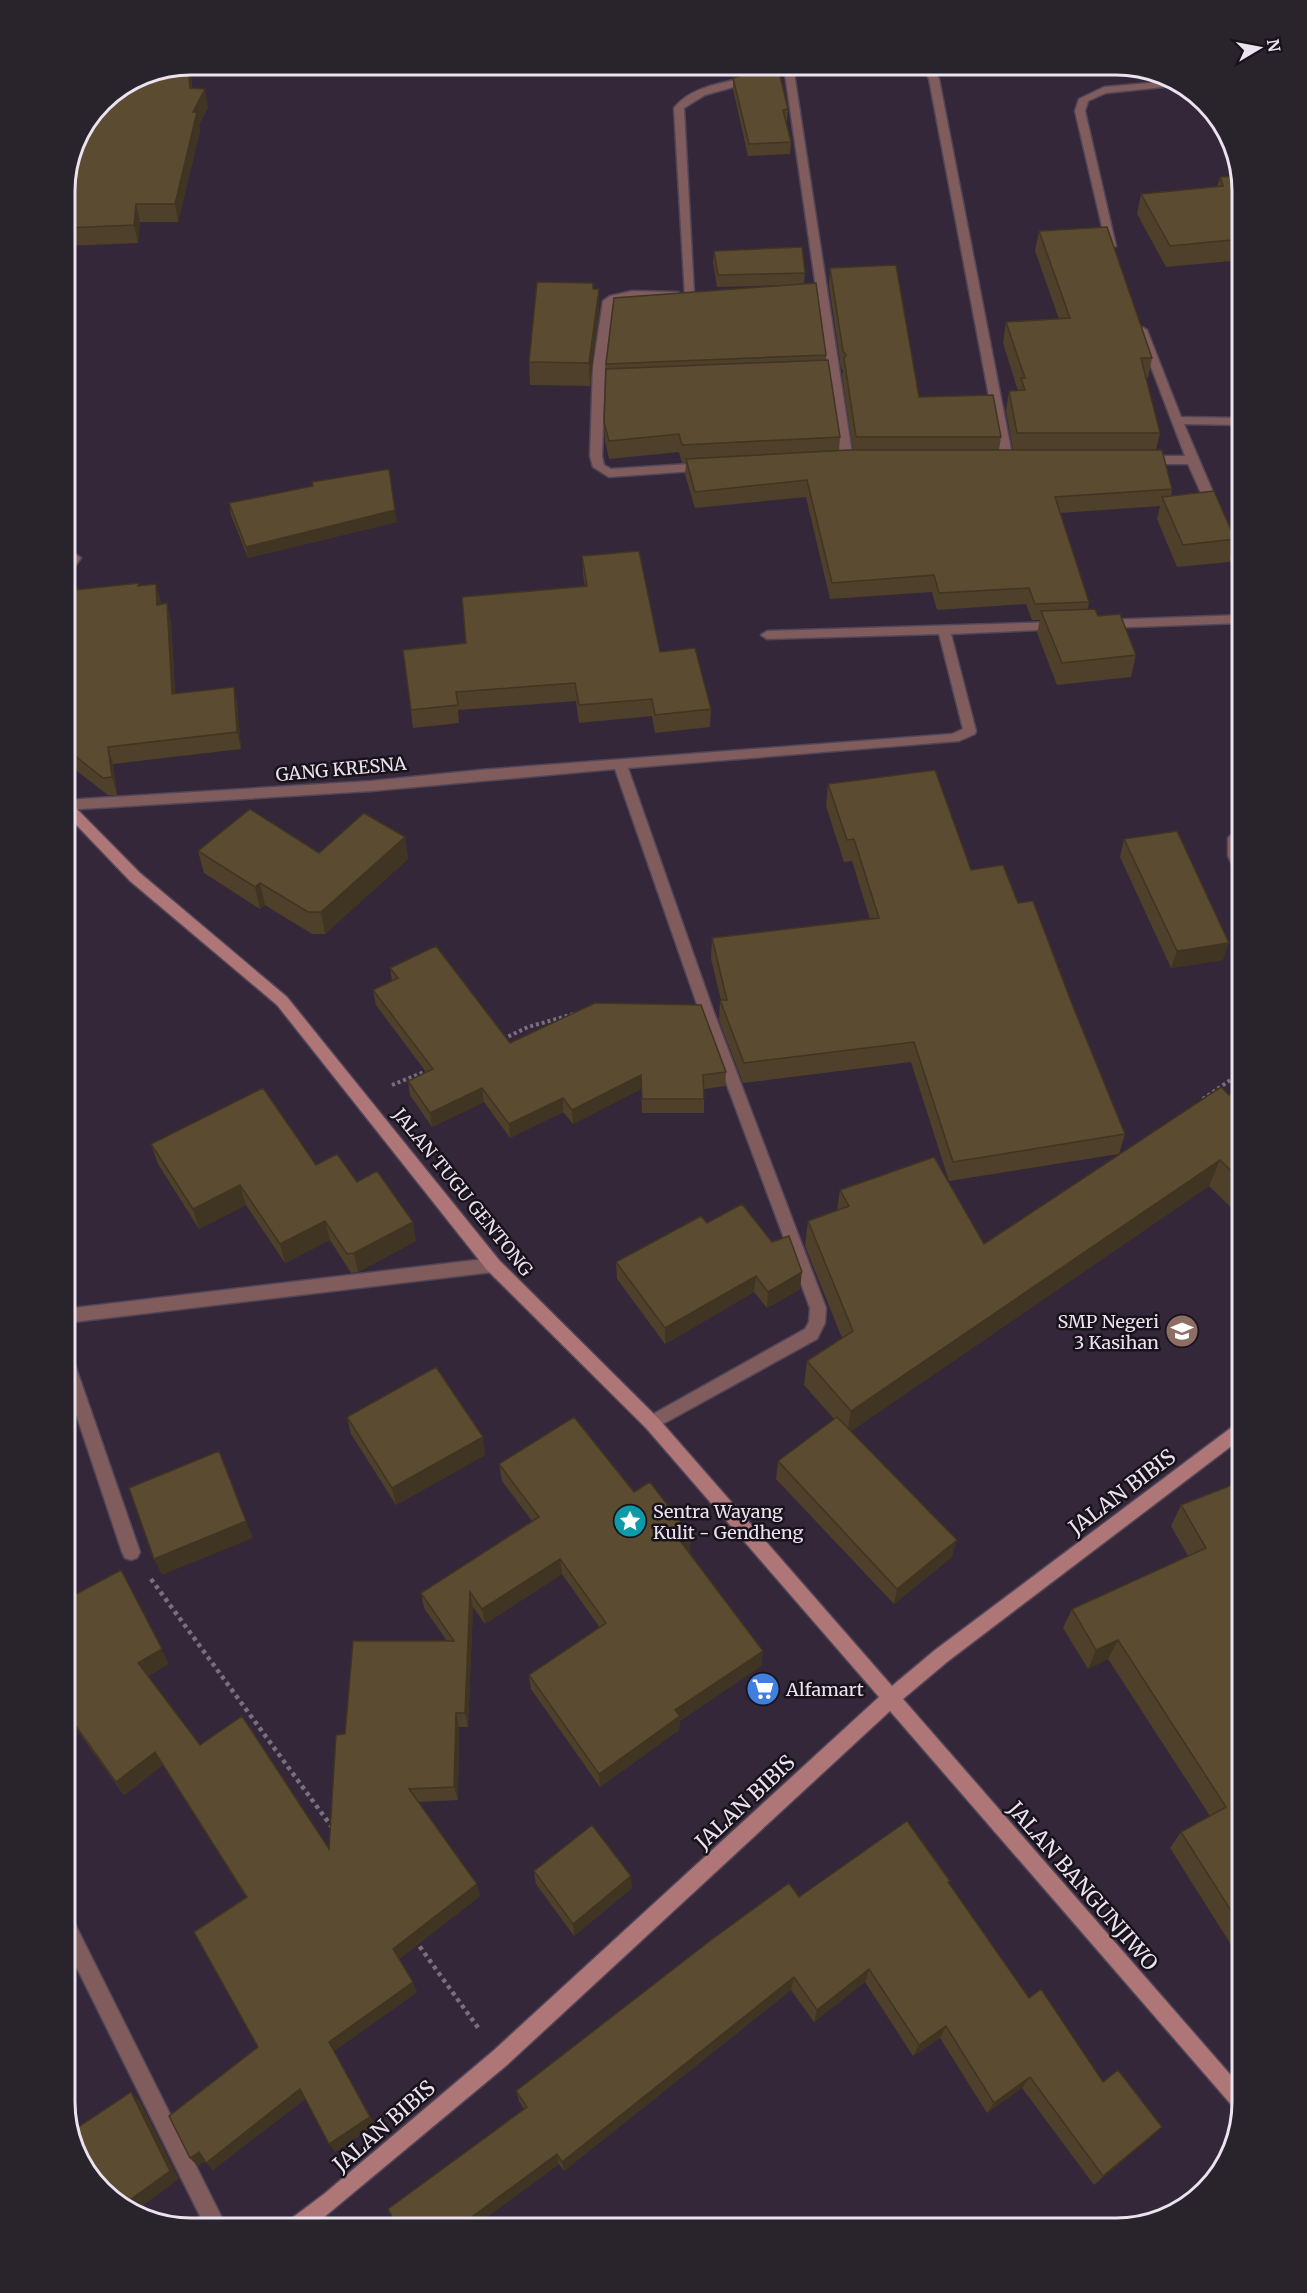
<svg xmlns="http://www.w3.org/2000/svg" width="1307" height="2293" font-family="Merriweather,serif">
	<rect width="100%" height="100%" fill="#34273a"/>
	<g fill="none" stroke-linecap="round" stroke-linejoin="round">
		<g stroke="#514557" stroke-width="3">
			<path id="lane" d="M75 554 81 558 69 574 65 575C65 566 65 557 75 554Z"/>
		</g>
		<g stroke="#514557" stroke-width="3">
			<path id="street" d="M811 65H833L828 68 794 73 853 460 847 464 841 460 785 74 776 72 789 66Z
				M917 65 931 66 939 79 1013 460 1007 464 1001 460 929 79 924 70Z
				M752 76 755 77V81L705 95 684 108 694 294 689 297 685 296 674 108C692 85 726 83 752 76Z
				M1172 81 1183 85 1106 93 1088 101 1085 111 1116 246 1107 248 1075 111 1079 99 1104 87Z
				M632 291 678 292 683 295 678 298H632L613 303 605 366 602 456 604 465 611 469 704 463 708 464V470L609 477 593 467 590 456 593 366 603 301 610 296Z
				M1142 327 1147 330 1181 417 1242 418V425L1184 424 1221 511 1219 514H1211L1209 511 1188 464H1145L1139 460 1145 456H1185L1137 330Z
				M1225 529C1239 535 1242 562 1242 576L1236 572 1219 533Z
				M1242 615V623L1104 628 1098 624 1104 620Z
				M1059 622 1063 623 1065 626 1063 629 951 634 976 731 975 734 959 741 628 768 713 1010 826 1308 825 1323 817 1339 652 1430 646 1428 644 1423 646 1418 805 1329 809 1322 810 1308 699 1010 615 769 371 791 65 810V800L371 781 480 770 952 734 963 729 939 634 767 639 761 635 767 631Z
				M1242 827V876L1237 875 1228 856V838L1237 829Z
				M493 1258 499 1260 501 1265 499 1270 493 1272 65 1323V1309Z
				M65 1352 71 1354 73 1359 140 1552 137 1558 131 1560 125 1558 122 1552 65 1381Z
				M65 1916 72 1918 227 2228H206L65 1944Z"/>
		</g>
		<g stroke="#514557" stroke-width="3">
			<path id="secondary" d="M65 800 70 802 140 873 287 997 499 1260 658 1418 892 1686 935 1650 1236 1424 1242 1422V1438L947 1662 903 1699 1242 2088 1240 2111 1235 2109 890 1711 507 2065 311 2228H285L288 2221 324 2194 493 2051 879 1697 646 1428 487 1270 277 1005 130 881 65 813Z"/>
		</g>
		<path stroke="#7a6f80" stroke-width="4" stroke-dasharray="3 3" stroke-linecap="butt" d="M503 1039 528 1027 574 1014
			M392 1085 429 1070
			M1203 1099 1242 1072"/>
		<path stroke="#7a6f80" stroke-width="4.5" stroke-dasharray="4 4" stroke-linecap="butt" d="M151 1579 334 1830
			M415 1940 479 2029"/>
		<use href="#lane" fill="#805c5c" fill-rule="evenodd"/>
		<use href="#street" fill="#805c5c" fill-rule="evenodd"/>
		<use href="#secondary" fill="#ae7677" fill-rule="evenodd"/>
	</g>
	<path fill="#4e402a" d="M190 65 192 88 208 107 199 125 200 131 178 222H140L138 243 65 246V183L143 74Z
		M733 78 788 109 787 121H785L791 142 790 154 748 156 733 89Z
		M1220 177 1242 191V260L1166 267 1137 214 1141 194 1217 187Z
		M1039 231 1152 358 1148 378H1146L1160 433 1156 450 1172 489 1171 496 1235 539 1229 562 1177 567 1157 519 1160 506 1060 513 1089 602 1088 609 1098 616 1136 655 1131 677 1057 685 1037 633 1040 620H1032L1026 604 937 610 932 592 830 599 806 497 695 508 685 475 686 463H682L679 452 609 459 605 440 604 422 606 364 792 285 717 287 713 262 714 251 805 273 804 284 826 355V361L840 437 839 450H853L842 375 843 370 841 368 829 285 830 268 919 397 1001 437 999 450H1013L1006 411 1009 391H1018L1003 343 1006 322 1059 319 1035 251Z
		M594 289 599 311 590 386 530 385 529 362Z
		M229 503 397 522 248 558 231 515Z
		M582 556 660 652 711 709 710 727 655 733 652 716 579 723 576 701 458 710 459 723 413 728 403 650 466 643 585 586 583 574Z
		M139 583V586L161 602V604L171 621 175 694 234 687 237 704 241 749 113 764 117 795H108L69 765 66 756 65 757V591Z
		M828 784 971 870 1018 903 1072 1004 1125 1134 1119 1154 949 1181 911 1062 743 1083 719 1020 720 1000H721L711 959 712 938 870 919 852 861 844 862 826 806Z
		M405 837 408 859 325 934H312L265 905 260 909 204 873 198 851 319 853Z
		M1124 839 1223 960 1171 968 1120 857Z
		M390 968 510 1043 726 1072 725 1086 704 1089V1113H642L641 1089 573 1124 563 1112 510 1138 484 1102 432 1127 410 1095 408 1081 426 1072 376 1005 373 990 392 981Z
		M1242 1088V1218L1209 1186 851 1431 952 1557 894 1604 776 1479 778 1461 834 1419 804 1385 807 1361 842 1338 805 1246 808 1221 837 1210 840 1190 984 1244Z
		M151 1144 316 1165 416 1241 358 1272 351 1273 330 1240 285 1263 246 1205 199 1229 158 1164Z
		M707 1223 800 1289 767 1308 754 1292 665 1344 617 1279 616 1262Z
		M347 1417 485 1455 396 1505 351 1434Z
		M499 1464 634 1492 690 1551 689 1552 763 1651 761 1666 680 1721 679 1730 600 1787 531 1689 529 1675 600 1628 562 1574 485 1624 473 1607 468 1727H459L458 1800 418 1802 480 1896 399 1959 417 1992 334 2051 375 2125 335 2152 305 2099 213 2170 205 2161 198 2166 190 2158 258 2047 246 1897 163 1765 124 1795 70 1720 65 1723V1600L169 1664 148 1676 200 1745 329 1849 345 1734 447 1641 424 1608 421 1593 532 1521 502 1481Z
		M1242 1481V1962L1170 1848 1181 1832 1210 1816 1108 1659 1088 1669 1063 1628 1072 1609 1188 1556 1171 1526 1181 1505Z
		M534 1871 632 1888 574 1936 536 1884Z
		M949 1884 1029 1998 1151 2137 1094 2185 1022 2088 987 2113 940 2038 913 2056 865 1982 814 2022 791 1990 564 2171 559 2164 472 2228H398L524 2109 519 2101 516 2091 799 1897Z"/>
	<path fill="#403422" d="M188 65H190L193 106 190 88Z
		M205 89 208 107 199 125 200 131 178 222 175 204 193 112Z
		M136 204 140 222 138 243 134 225Z
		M599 289V311L590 386 589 363Z
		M395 510 397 522 248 558 246 547Z
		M156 584 161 602V622L157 605Z
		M167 603 171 621 176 712 172 694Z
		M234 687 237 704 241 749 237 732Z
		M108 747 113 764 117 795 112 777Z
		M405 837 408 859 325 934 321 912Z
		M260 883 265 905 260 909 255 887Z
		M1229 943 1223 960 1171 968 1177 951Z
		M641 1075V1089L573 1124 572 1110Z
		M482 1088 484 1102 432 1127 430 1113Z
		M563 1098V1112L510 1138 509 1124Z
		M1220 1160 1209 1186 847 1434 851 1411Z
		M240 1185 246 1205 199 1229 193 1209Z
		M325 1221 330 1240 285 1263 280 1244Z
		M413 1222 416 1241 358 1272 354 1253Z
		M802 1272 800 1289 767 1308 768 1292Z
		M756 1276 754 1292 665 1344V1328Z
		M483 1437 485 1455 396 1505 392 1488Z
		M246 1521 253 1538 162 1575 154 1559Z
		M691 1536 690 1551 681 1558V1542Z
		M957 1540 952 1557 894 1604 897 1589Z
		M560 1559 562 1574 485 1624 482 1609Z
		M121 1570 169 1664 146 1677 138 1663Z
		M470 1592 473 1607 468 1727 465 1713Z
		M1118 1640 1108 1659 1088 1669 1096 1650Z
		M763 1651 761 1666 680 1721 679 1730 600 1787 599 1774 675 1710Z
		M65 1711 70 1720 65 1723Z
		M456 1713 459 1727 458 1800 454 1787Z
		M155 1752 163 1765 124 1795 116 1782Z
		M631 1876 632 1888 574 1936 573 1924Z
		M477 1884 480 1896 398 1960 393 1949Z
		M869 1969 865 1982 814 2022 817 2010Z
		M794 1977 791 1990 564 2171 562 2162Z
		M413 1982 417 1992 334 2051 375 2125 335 2152 329 2144V2042Z
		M946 2026 940 2038 913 2056 919 2045Z
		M1030 2077 1022 2088 987 2113 994 2103Z
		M300 2089 306 2098 213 2170 206 2163Z
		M131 2092 140 2101 179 2179 134 2212 120 2207Z
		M1162 2127 1151 2137 1094 2185 1103 2176Z
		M199 2152 207 2160 198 2166 190 2158Z
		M557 2154 559 2164 472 2228H468L465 2222Z"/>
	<path fill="#5b4b31" stroke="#403422" stroke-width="1.5" d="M188 65 190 88 205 89 193 112H197L175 204H136L134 225 65 228V183L77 135 102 101 143 74Z
		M779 72 788 109 783 110 791 142 749 144 733 78 751 73Z
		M1239 176 1242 191V239L1170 246 1141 194 1223 186 1220 177Z
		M1107 227 1152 358H1141L1160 433H1017L1009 391 1025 390 1021 378H1025L1006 322 1070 318 1039 231Z
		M802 247 805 273 718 275 714 251Z
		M896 265 919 397 993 395 1001 437H856L844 358 846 355 843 351 830 268Z
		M537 282 593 283V289H599L589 363 529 362Z
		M816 283 826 355 606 364 614 298Z
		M828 360 840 437 682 445 679 434 609 441 604 422 606 369Z
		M849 450H1162L1172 489 1055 497 1089 602 1035 604 1029 588 939 593 934 575 832 583 807 480 695 492 686 459Z
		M389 469 395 510 246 547 229 503 313 486 312 482Z
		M1214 491 1235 539 1183 545 1162 497Z
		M639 551 660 652 695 648 711 709 655 715 652 699 579 705 575 683 456 692 458 705 411 710 403 650 466 643 462 597 587 586 582 556Z
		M139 583 138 586 156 584 157 605 167 603 172 694 234 687 237 732 108 747 112 777 103 778 65 748V591Z
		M1095 609 1098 616 1120 614 1136 655 1062 663 1041 611Z
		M935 770 971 870 1003 865 1018 903 1033 901 1072 1004 1125 1134 953 1162 914 1042 744 1063 720 1000H727L712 938 879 918 854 839 847 840 828 784Z
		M250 809 319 853 364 813 405 837 321 912H308L260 883 255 887 198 851Z
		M1177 831 1229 943 1177 951 1124 839Z
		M436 946 510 1043 595 1003 701 1005 726 1072 703 1075 704 1099H642L641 1075 572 1110 563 1098 509 1124 482 1088 430 1113 408 1081 433 1069 373 990 398 978 390 968Z
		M1221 1087 1229 1095 1242 1088V1182L1220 1160 851 1411 807 1361 853 1331 808 1221 849 1206 840 1190 934 1157 984 1244Z
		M263 1088 316 1165 337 1154 357 1182 377 1171 413 1222 354 1253 347 1254 325 1221 280 1244 240 1185 193 1209 151 1144Z
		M742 1204 772 1242 789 1236 802 1272 768 1292 756 1276 665 1328 616 1262 701 1216 707 1223Z
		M436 1367 483 1437 392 1488 347 1417Z
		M574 1417 634 1492 650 1482 691 1536 681 1542 763 1651 675 1710 680 1716 599 1774 529 1675 606 1623 560 1559 482 1609 470 1592 465 1713H456L454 1787 409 1789 477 1884 393 1949 413 1982 329 2042 370 2117 329 2144 300 2089 206 2163 199 2152 190 2158 169 2116 258 2047 194 1932 247 1897 155 1752 116 1782 65 1711V1600L121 1570 162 1649 138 1663 200 1745 242 1716 329 1849 336 1735 345 1734 353 1641H454L421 1593 539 1517 499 1464Z
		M837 1417 957 1540 897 1589 778 1461Z
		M219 1451 246 1521 154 1559 129 1488Z
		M1242 1481V1928L1181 1832 1226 1807 1118 1640 1096 1650 1072 1609 1206 1548 1181 1505Z
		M907 1821 950 1881 948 1882 1029 1998 1041 1989 1103 2082 1118 2070 1162 2127 1103 2176 1030 2077 994 2103 946 2026 919 2045 869 1969 817 2010 794 1977 562 2162 557 2154 465 2222 468 2228H398L388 2209 527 2107 516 2091 711 1940 789 1883 799 1897Z
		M592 1825 631 1876 573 1924 534 1871Z
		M131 2092 170 2171 120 2207 81 2162 76 2151 71 2132Z"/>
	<defs>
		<g id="school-disc" transform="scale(1.725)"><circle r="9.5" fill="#8d6e63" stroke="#18131b"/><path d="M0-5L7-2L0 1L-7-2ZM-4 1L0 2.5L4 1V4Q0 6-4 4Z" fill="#fff"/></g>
		<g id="sight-disc" transform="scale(1.725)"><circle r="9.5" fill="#0f9aa8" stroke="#18131b"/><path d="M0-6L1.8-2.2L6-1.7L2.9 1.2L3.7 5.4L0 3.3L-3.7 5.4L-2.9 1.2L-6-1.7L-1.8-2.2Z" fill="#fff"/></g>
		<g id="supermarket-disc" transform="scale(1.725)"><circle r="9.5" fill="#3f7fe0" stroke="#18131b"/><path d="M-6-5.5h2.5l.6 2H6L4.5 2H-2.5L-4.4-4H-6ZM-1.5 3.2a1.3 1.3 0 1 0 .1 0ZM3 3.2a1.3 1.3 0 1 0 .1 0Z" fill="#fff"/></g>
	</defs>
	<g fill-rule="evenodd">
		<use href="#school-disc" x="1182" y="1331"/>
		<use href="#sight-disc" x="630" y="1521"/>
		<use href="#supermarket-disc" x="763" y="1689"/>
	</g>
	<g text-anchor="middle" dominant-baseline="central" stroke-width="5" stroke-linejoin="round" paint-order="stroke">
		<g font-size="18" fill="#ebe3ef" stroke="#18131b">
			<text transform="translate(341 769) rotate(-5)">GANG KRESNA</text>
			<text transform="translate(463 1192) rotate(51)">JALAN TUGU GENTONG</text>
		</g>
		<g font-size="18" fill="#ebe3ef" stroke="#18131b" text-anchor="start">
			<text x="1159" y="1321" text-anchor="end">SMP Negeri<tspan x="1159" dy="21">3 Kasihan</tspan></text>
			<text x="653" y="1511">Sentra Wayang<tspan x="653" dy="21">Kulit - Gendheng</tspan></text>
			<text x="786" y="1689">Alfamart</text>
		</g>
		<g font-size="21" fill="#ebe3ef" stroke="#18131b">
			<text transform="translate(1122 1492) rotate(-37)">JALAN BIBIS</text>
			<text transform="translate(745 1802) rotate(-43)">JALAN BIBIS</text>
			<text transform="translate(1083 1886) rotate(49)">JALAN BANGUNJIWO</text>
			<text transform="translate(384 2126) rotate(-41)">JALAN BIBIS</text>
		</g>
	</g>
	<path d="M0 0H1307V2293H0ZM191 75H1116A116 116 0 0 1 1232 191V2102A116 116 0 0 1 1116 2218H191A116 116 0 0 1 75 2102V191A116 116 0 0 1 191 75Z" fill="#29242c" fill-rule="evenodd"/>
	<path fill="none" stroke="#ebe3ef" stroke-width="3" d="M191 75H1116A116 116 0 0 1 1232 191V2102A116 116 0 0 1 1116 2218H191A116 116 0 0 1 75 2102V191A116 116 0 0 1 191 75Z"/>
	<g transform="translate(1259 48) rotate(80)" stroke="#18131b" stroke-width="4.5" paint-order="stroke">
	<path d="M0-4.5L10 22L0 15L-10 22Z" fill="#ebe3ef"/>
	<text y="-9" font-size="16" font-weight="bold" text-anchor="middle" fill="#ebe3ef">N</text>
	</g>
</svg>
